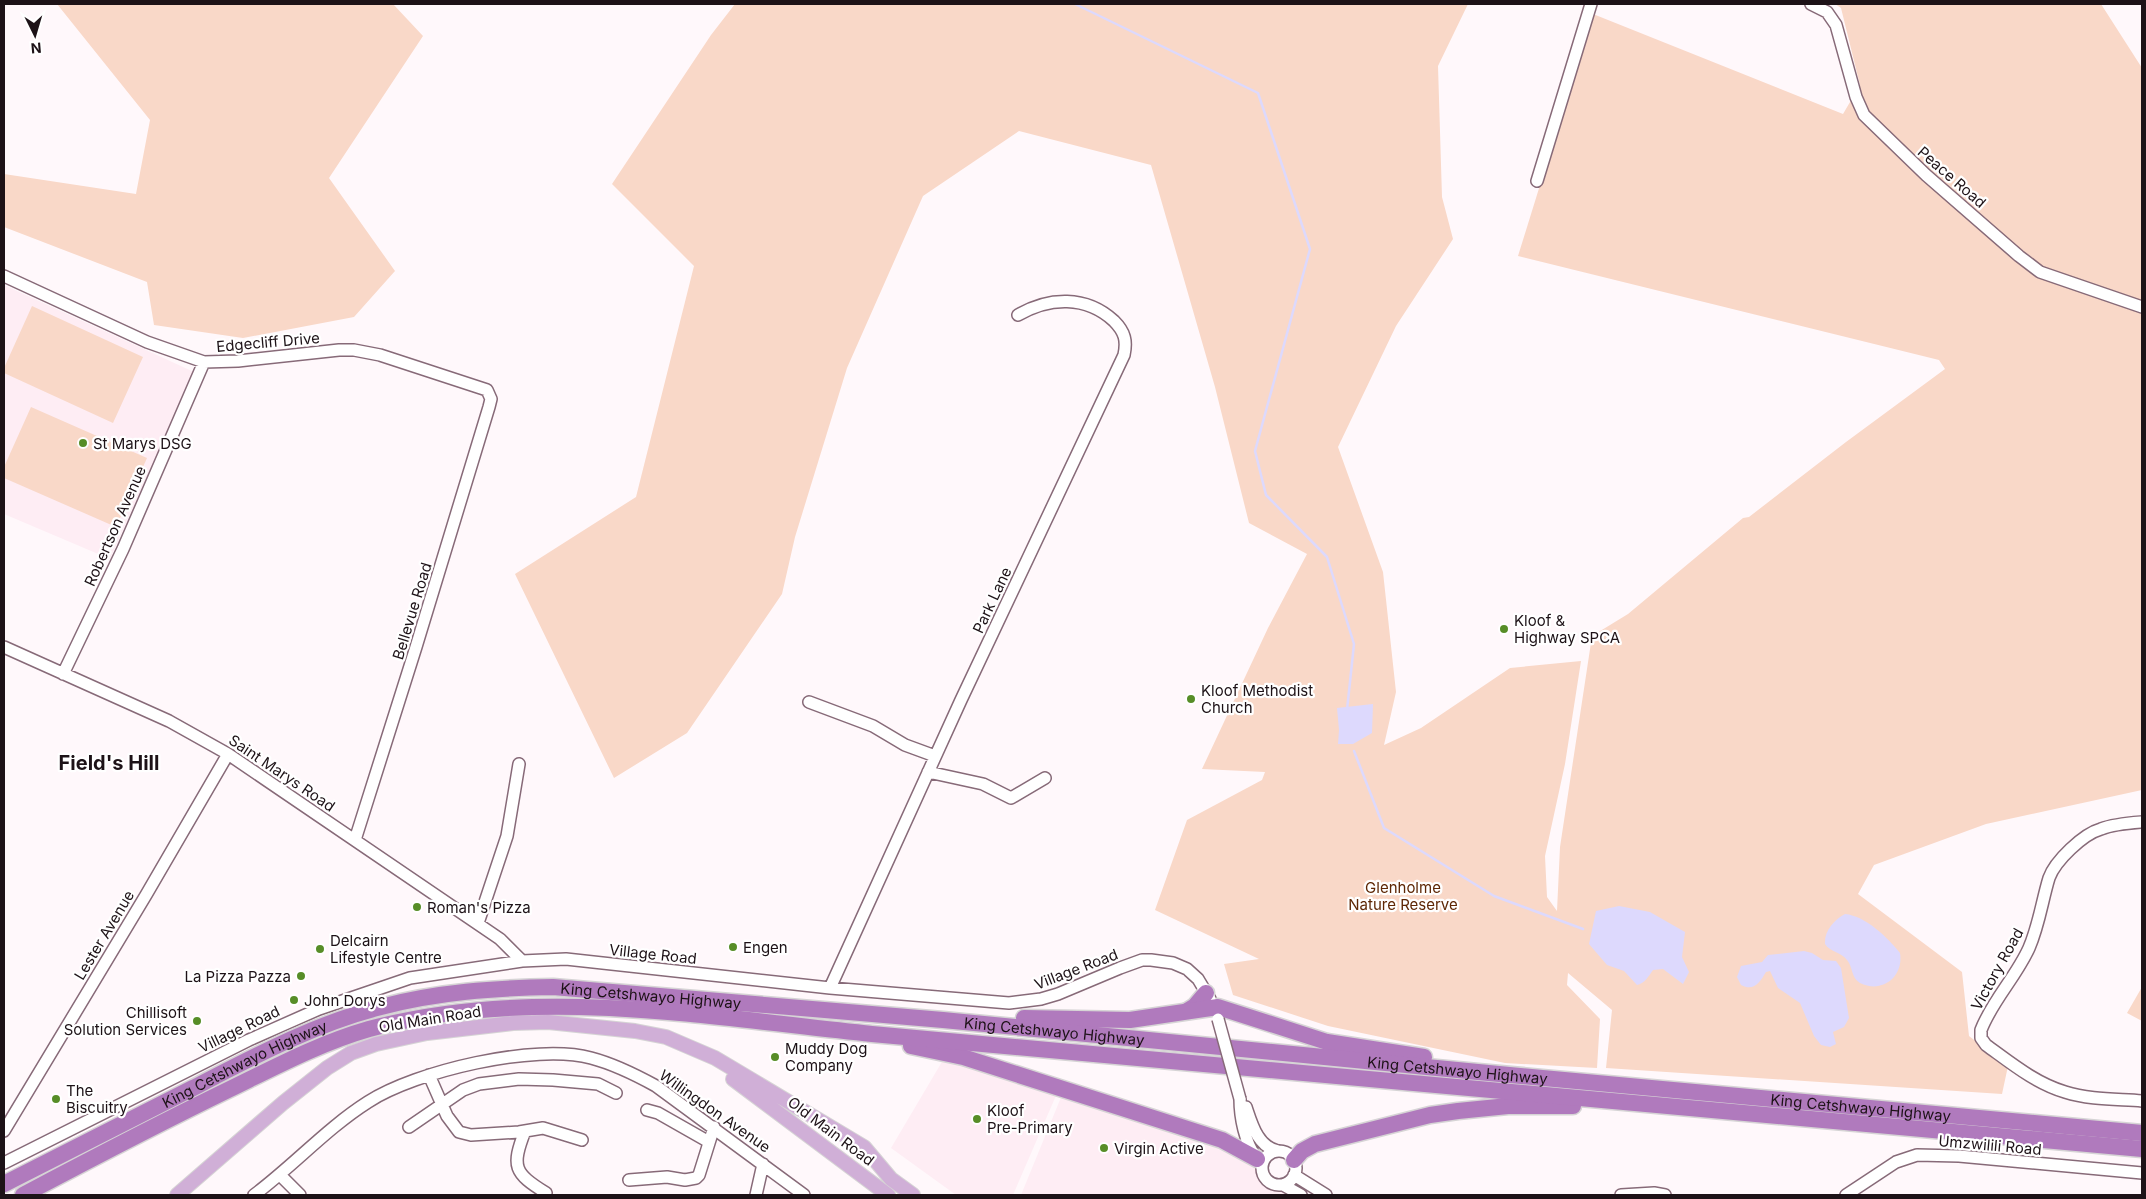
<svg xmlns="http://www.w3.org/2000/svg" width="2146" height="1199" font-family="Inter,sans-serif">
	<rect width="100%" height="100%" fill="#fff8fb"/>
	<path fill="#feedf4" d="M4 285 194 372 110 559 4 514Z
		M946 1055 1058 1091 1013 1195H956L891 1148Z
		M1064 1090 1230 1148 1262 1169 1265 1178 1269 1184 1275 1187 1284 1188 1295 1195H1021Z"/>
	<path fill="#f9d8c8" d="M57 4H393L423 36 329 178 395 271 354 317 243 338 154 325 147 282 4 227V174L136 194 150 120Z
		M735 4H1468L1438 66 1442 197 1453 239 1396 326 1338 447 1383 572 1396 692 1384 745 1421 728 1510 668 1581 661 1565 764 1545 856 1547 897 1557 911 1560 847 1592 636 1628 614 1743 518 1749 517 1846 442 1945 369 1939 360 1518 256 1593 14 1843 114 1860 85 1841 8 1835 4H2101L2142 68V790L1986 824 1874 865 1858 894 1962 972 1969 1036 2008 1066 2002 1094 1606 1068 1612 1010 1568 973 1567 985 1600 1019 1597 1068 1505 1063 1328 1026 1233 995 1224 964 1259 959 1155 910 1187 820 1262 780 1265 772 1202 769 1268 628 1307 554 1249 523 1215 387 1151 165 1019 131 923 196 847 368 795 537 782 594 687 733 614 778 515 574 636 497 694 266 612 184 711 35Z
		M32 306 143 357 113 423 4 373V368Z
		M31 407 147 458 116 527 4 478V467Z
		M2142 987V1021L2127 1013Z"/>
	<path fill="#ddd9fd" d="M1373 704 1372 733 1353 744H1338L1339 730 1337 708Z
		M1619 906 1650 912 1685 932 1682 957 1689 972 1683 984 1663 969 1653 970C1649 976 1644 984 1637 985L1624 971 1607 965 1589 944 1596 911Z
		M1845 914C1866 916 1888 938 1900 953 1904 977 1882 994 1860 983 1851 978 1853 967 1847 960 1841 952 1830 952 1825 944 1824 931 1834 920 1845 914Z
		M1804 951 1812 953 1823 960 1836 961 1841 968 1849 1018 1844 1027 1833 1032 1836 1044 1830 1047 1821 1045 1814 1036 1800 1003 1778 988 1770 971 1766 972C1760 982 1754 992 1741 985L1737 977 1741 966 1762 962 1768 955Z"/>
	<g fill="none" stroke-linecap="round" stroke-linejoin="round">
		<path stroke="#ddd9fd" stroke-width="2.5" d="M1075 4 1258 93 1310 249 1255 451 1266 495 1327 557 1354 644 1347 710
			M1354 751 1384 828 1494 896 1583 929"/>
		<g stroke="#876a78" stroke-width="14">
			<path id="minor" d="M1811 4 1827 12 1836 25 1856 97 1864 115 1926 175 2019 256 2040 272 2142 307
				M1537 181 1591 4
				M4 276 147 342 204 362 238 361 339 350H354L380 355 487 390 491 399 489 407 416 647 355 840
				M4 647 169 721 228 754 500 939 522 961
				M63 674 123 549 204 362
				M809 702 873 726 905 745 935 756
				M928 772 983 784 1011 798 1045 778
				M2142 822C2129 823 2114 824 2101 829 2083 834 2055 861 2049 878 2042 901 2039 925 2029 948 2016 977 1992 1001 1981 1030V1038L1986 1045C2011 1063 2035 1083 2065 1092 2090 1100 2117 1099 2142 1101
				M478 923 507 836 519 764
				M830 988 961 700 1124 355C1127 341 1125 332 1114 321 1086 295 1049 297 1018 315
				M429 1075 447 1116 459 1132 471 1135 519 1132 543 1128 582 1140
				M1240 1099C1240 1117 1245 1143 1256 1157
				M1246 1107C1252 1125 1258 1147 1278 1151
				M647 1110 658 1113 709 1142
				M409 1127 463 1090 479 1084 519 1079 553 1080 598 1084 616 1093
				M4 1131 146 895 228 754
				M525 1131C511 1167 514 1173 546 1193
				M1262 1168a17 17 0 1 1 34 0a17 17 0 1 1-34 0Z
				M4 1163 249 1040 319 1009 410 978 522 961 566 959 830 988 1009 1003 1041 999 1058 994 1120 968 1142 960H1151L1173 963 1187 969 1198 979 1210 999
				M280 1175 300 1195
				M1294 1175 1326 1195
				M629 1180 667 1177 685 1180 696 1178 699 1175 714 1127
				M1283 1185 1301 1195
				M254 1195C293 1166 327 1128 368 1102 416 1071 535 1043 591 1058 614 1064 636 1075 656 1086L804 1195
				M756 1195 763 1164
				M1621 1195 1654 1193 1665 1195
				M1846 1195 1896 1162 1917 1155 1959 1156 2142 1173"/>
		</g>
		<g stroke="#d6d4d5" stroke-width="16">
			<path id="major" d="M733 1079 888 1195
				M177 1195 283 1103 327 1068 351 1053 376 1044 427 1033 513 1023 548 1022 635 1031 666 1037 715 1058 864 1147 891 1179 913 1195"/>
		</g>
		<g stroke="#d6d4d5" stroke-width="19">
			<g id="highway">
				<path d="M1187 1011 1195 1006 1206 993"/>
				<path d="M1024 1018 1130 1020 1218 1007 1327 1042 1424 1057"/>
				<path d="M911 1046 963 1057 1222 1140 1257 1159"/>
				<path d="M1294 1160 1302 1151 1315 1144 1430 1115 1458 1111 1508 1106H1573"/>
				<path id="s1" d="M4 1184C67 1152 130 1120 193 1088 253 1057 314 1024 381 1007 437 992 495 988 553 987L943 1020 1478 1072 2142 1133"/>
				<path d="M23 1195C91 1159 160 1123 230 1089 275 1067 320 1043 369 1029 534 985 706 1017 872 1034L2142 1149"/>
			</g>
		</g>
		<use href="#minor" stroke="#fff" stroke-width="11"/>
		<use href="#major" stroke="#d0afd7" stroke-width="14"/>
		<use href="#highway" stroke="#b07abd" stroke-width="16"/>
		<g stroke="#876a78" stroke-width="14" stroke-linecap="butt">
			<path id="minor-bridge" d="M1218 1019 1240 1099"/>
		</g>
		<use href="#minor-bridge" stroke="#fff" stroke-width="11"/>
	</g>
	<g fill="#578d27" stroke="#fff" stroke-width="2">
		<circle cx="83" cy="443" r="5"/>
		<circle cx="1504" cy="629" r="5"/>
		<circle cx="1191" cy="699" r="5"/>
		<circle cx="417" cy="907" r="5"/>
		<circle cx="733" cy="947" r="5"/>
		<circle cx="320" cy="949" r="5"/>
		<circle cx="301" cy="976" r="5"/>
		<circle cx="294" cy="1000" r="5"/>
		<circle cx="197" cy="1021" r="5"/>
		<circle cx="775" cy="1057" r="5"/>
		<circle cx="56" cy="1099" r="5"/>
		<circle cx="977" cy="1119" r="5"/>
		<circle cx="1104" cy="1148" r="5"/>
	</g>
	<g text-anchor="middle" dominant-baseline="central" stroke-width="4.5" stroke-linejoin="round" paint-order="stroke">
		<g font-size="15" fill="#1d1217" stroke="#fff">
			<text transform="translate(1952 177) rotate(41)">Peace Road</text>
			<text transform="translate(268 342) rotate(-5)">Edgecliff Drive</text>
			<text transform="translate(115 526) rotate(-66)">Robertson Avenue</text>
			<text transform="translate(992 600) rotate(-65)">Park Lane</text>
			<text transform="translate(412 611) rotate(-73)">Bellevue Road</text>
			<text transform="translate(282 773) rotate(34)">Saint Marys Road</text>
			<text transform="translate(104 935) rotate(-59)">Lester Avenue</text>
			<text transform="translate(653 954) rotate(6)">Village Road</text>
			<text transform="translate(1076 969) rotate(-21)">Village Road</text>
			<text transform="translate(1997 969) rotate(-61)">Victory Road</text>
			<text stroke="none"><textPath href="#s1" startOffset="689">King Cetshwayo Highway</textPath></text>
			<text transform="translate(430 1019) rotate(-9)">Old Main Road</text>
			<text transform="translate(239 1029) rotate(-26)">Village Road</text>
			<text stroke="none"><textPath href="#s1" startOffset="1094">King Cetshwayo Highway</textPath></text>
			<text stroke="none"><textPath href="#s1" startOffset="269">King Cetshwayo Highway</textPath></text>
			<text stroke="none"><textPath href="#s1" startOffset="1499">King Cetshwayo Highway</textPath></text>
			<text stroke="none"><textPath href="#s1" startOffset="1904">King Cetshwayo Highway</textPath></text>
			<text transform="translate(715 1111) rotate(35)">Willingdon Avenue</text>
			<text transform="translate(831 1131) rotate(37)">Old Main Road</text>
			<text transform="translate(1990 1145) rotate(5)">Umzwilili Road</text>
		</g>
		<g font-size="15" fill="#1d1217" stroke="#fff" text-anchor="start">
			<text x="93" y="443">St Marys DSG</text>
			<text x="1514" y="620">Kloof &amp;<tspan x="1514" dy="17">Highway SPCA</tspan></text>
			<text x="1201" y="690">Kloof Methodist<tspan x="1201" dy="17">Church</tspan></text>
			<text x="427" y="907">Roman's Pizza</text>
			<text x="330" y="940">Delcairn<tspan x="330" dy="17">Lifestyle Centre</tspan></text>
			<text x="743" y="947">Engen</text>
			<text x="291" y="976" text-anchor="end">La Pizza Pazza</text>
			<text x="304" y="1000">John Dorys</text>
			<text x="187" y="1012" text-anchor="end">Chillisoft<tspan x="187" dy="17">Solution Services</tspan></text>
			<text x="785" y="1048">Muddy Dog<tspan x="785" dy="17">Company</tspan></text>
			<text x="66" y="1090">The<tspan x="66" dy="17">Biscuitry</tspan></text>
			<text x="987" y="1110">Kloof<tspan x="987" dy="17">Pre-Primary</tspan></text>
			<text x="1114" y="1148">Virgin Active</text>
		</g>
		<g font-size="15" fill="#5e2705" stroke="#fff">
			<text x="1403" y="887">Glenholme<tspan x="1403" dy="17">Nature Reserve</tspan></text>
		</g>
		<g font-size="20" font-weight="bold" fill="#1d1217" stroke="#fff">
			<text x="109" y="763">Field's Hill</text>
		</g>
	</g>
	<rect width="2146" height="1199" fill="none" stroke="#1d1217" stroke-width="10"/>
	<g transform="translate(35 35) rotate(175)" stroke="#ffffff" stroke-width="4" paint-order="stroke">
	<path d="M0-4L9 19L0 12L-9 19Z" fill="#1d1217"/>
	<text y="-8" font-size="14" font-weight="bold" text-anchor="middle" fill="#1d1217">N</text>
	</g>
</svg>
